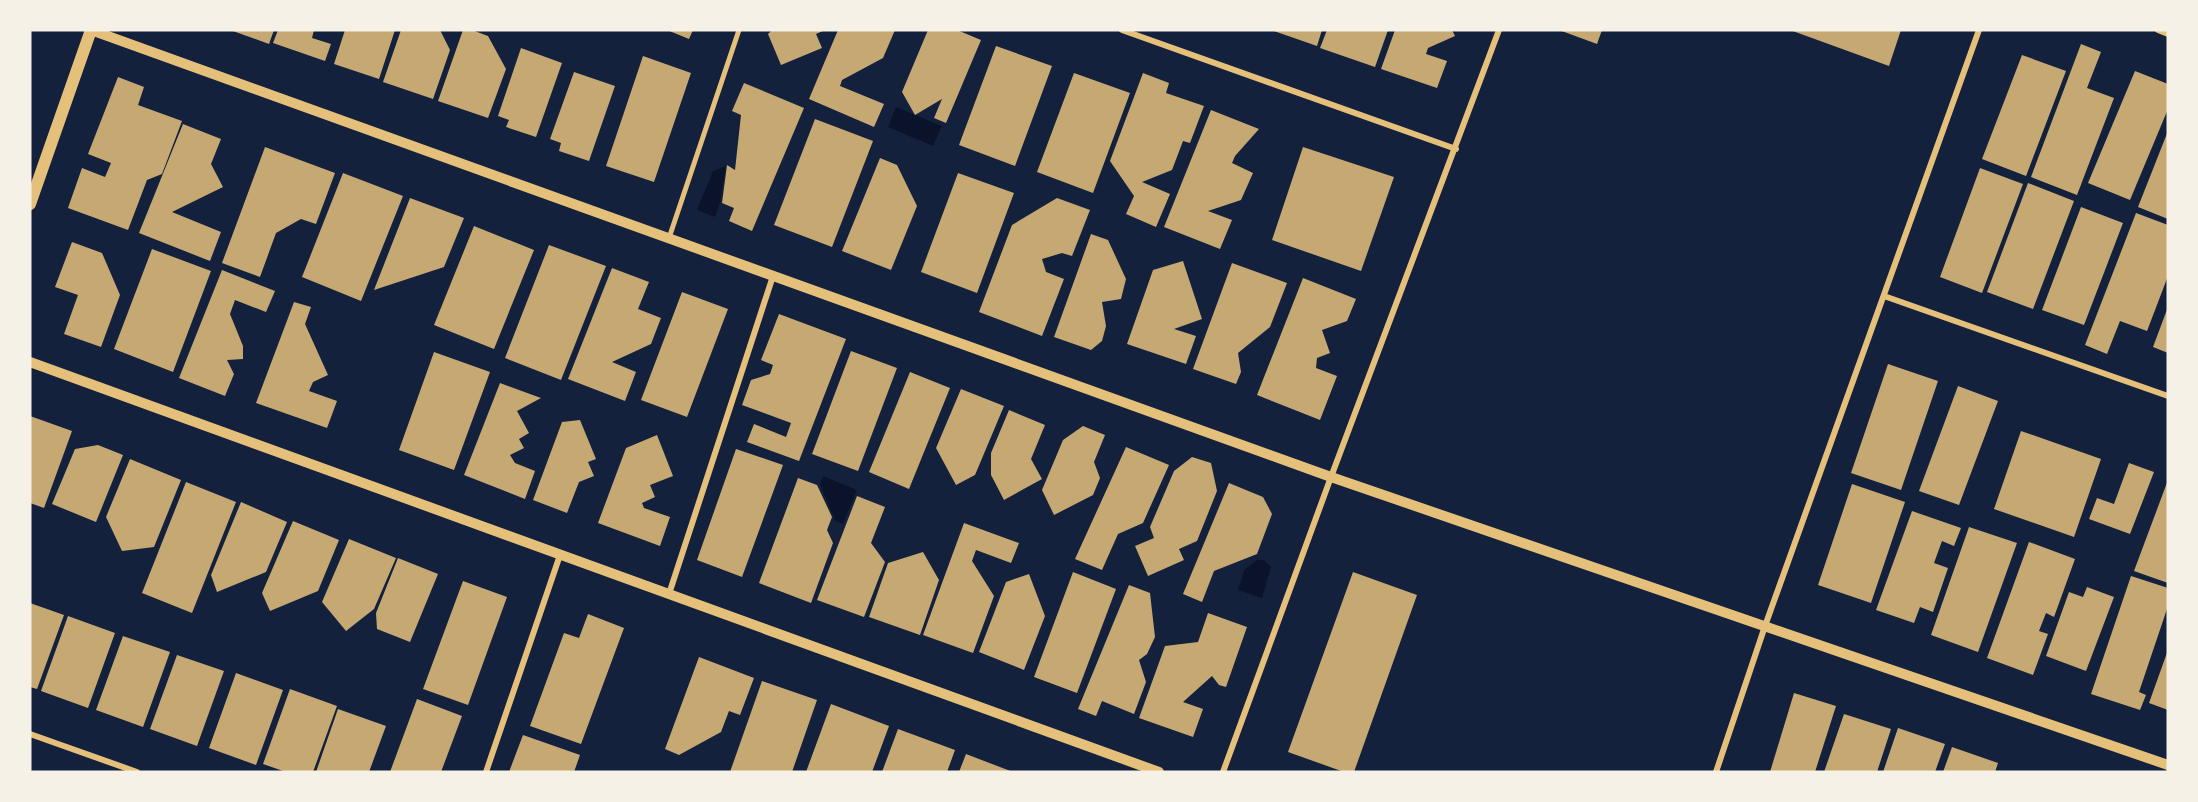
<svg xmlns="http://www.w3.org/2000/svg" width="2198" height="802" font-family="'Archivo Narrow',sans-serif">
	<rect width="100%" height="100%" fill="#14213d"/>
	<path fill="#0b132b" d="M896 107 942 126 933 146 888 127Z
		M726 166 720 203 715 217 697 210 713 171Z
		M823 476 857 490 843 524 833 520 834 518 820 484Z
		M1257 560H1264L1271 567 1262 598 1238 590 1244 570Z"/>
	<path fill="#c6a872" d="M230 30H274L269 44Z
		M278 30H314L312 38 331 44 325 61 273 43Z
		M345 30H395L379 79 334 64Z
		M401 30H440L450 50 433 99 383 82Z
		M463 30H472L488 36 506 69 488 118 438 101Z
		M667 30H693L689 39Z
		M772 30H825L816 34 822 48 781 65 768 34Z
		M838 30H895L883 58 842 80 840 86 884 104 874 127 809 99Z
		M928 30H957L981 40 946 123 934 118 942 99 915 115 902 92Z
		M1271 30H1322L1317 46Z
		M1327 30H1388L1375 67 1320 48Z
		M1395 30H1452L1455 36 1428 48 1426 54 1447 61 1437 88 1381 69Z
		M1559 30H1602L1597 44Z
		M1790 30H1901L1889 66Z
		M2081 44 2101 52 2087 88 2114 98 2077 195 2031 177Z
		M996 46 1052 66 1015 166 959 145Z
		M521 48 562 63 536 137 506 127 509 120 498 116Z
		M2022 55 2066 71 2026 176 1982 159Z
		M643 56 691 73 654 182 606 166Z
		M2135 71 2168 84V109L2130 200 2088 183Z
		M574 72 615 86 589 161 559 151 561 143 550 139Z
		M1074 73 1130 93 1093 193 1037 172Z
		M1143 73 1169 83 1166 93 1204 106 1190 143 1183 141 1172 170 1142 182 1170 194 1156 227 1126 214 1134 196 1110 161Z
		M118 77 144 87 138 105 182 121 162 174 147 180 128 230 68 208 82 168 105 177 111 163 88 154Z
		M744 83 804 108 752 231 729 221 734 208 722 203 727 165 735 170 741 115 732 111Z
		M1211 110 1259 129 1235 156 1232 163 1253 173 1241 200 1208 211 1232 220 1220 249 1164 227Z
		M815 119 873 141 832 247 774 225Z
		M183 124 221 139 211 164 223 187 172 212 221 232 210 261 139 233Z
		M2168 131V219L2138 207Z
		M265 147 335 173 316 224 301 219 276 233 260 277 222 263Z
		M1303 147 1394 177 1361 271 1272 240Z
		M880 158 897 165 917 206 891 270 842 251Z
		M1980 168 2023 184 1982 293 1940 277Z
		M343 173 403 196 361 301 302 277Z
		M958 173 1014 193 977 293 921 272Z
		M2028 183 2074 201 2033 309 1987 292Z
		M410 198 464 218 444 267 374 290Z
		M1057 198 1090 210 1072 256 1062 253 1042 259 1046 272 1064 279 1042 336 979 312 1012 225Z
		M2081 207 2123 223 2084 325 2042 310Z
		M2136 213 2168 225V276L2147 331 2120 321 2107 354 2085 345Z
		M474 226 534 250 494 349 434 325Z
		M1091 234 1108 240 1126 279 1121 299 1102 302 1106 326 1102 341 1091 350 1054 337Z
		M72 242 102 253 120 295 101 347 64 334 78 295 55 287Z
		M549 245 606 266 561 380 505 358Z
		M152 249 211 271 173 372 114 349Z
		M1183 261 1202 319 1174 329 1196 336 1186 364 1127 344 1153 270Z
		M1232 263 1287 283 1270 327 1238 353 1241 372 1236 384 1193 369Z
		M612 268 649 282 638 309 661 318 651 344 612 362 636 372 625 401 568 379Z
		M222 270 275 291 266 312 235 300 230 314 243 346V359L227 360 234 374 225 396 179 378Z
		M1303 278 1356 299 1347 321 1322 330 1330 353 1317 358 1316 368 1337 376 1320 420 1257 395Z
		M682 292 728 309 687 417 641 400Z
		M294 302 311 307 305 324 328 375 313 382 309 391 337 401 327 428 256 403Z
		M2168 307V353L2153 347Z
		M779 314 846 339 799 461 747 442 754 424 786 437 791 423 742 405 751 380 770 374 773 365 761 360Z
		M851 351 897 368 858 471 812 454Z
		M434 352 490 372 454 470 399 450Z
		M1888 364 1938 381 1901 490 1851 473Z
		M910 372 950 388 909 489 869 472Z
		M500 383 541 398 517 411 529 433 519 439 524 448 510 455 515 463 535 471 525 499 464 475Z
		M1958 386 1998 401 1959 505 1919 491Z
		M961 389 1004 406 975 475 956 485 936 448Z
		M1009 410 1045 425 1031 459 1042 479 1004 500 991 475V453Z
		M30 416 72 431 44 508 30 503Z
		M580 420 596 459 588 462 594 476 579 482 567 513 533 500 562 422Z
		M1083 426 1105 435 1094 462 1100 478 1093 495 1054 515 1042 490 1063 440Z
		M2021 431 2101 459 2074 537 1994 509Z
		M657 435 673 476 650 485 655 497 642 503 644 508 670 517 660 546 598 523 626 448Z
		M98 445 123 455 96 522 52 504 75 449Z
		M1126 447 1169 465 1143 523 1118 534 1102 570 1075 559Z
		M736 449 783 465 742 577 697 560Z
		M1192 457 1211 463 1217 491 1197 541 1179 549 1184 560 1148 576 1135 546 1154 538 1150 527 1174 471Z
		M130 459 181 480 154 547 122 551 106 517Z
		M2129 463 2154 472 2130 534 2089 519 2097 498 2114 504Z
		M798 478 817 485 832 517 827 530 833 543 811 603 759 583Z
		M2168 480V583L2134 571Z
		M186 482 236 502 192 613 142 593Z
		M1229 483 1263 497 1272 514 1257 554 1214 571 1202 602 1183 594Z
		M1852 484 1905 502 1871 603 1818 585Z
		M857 496 885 507 871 543 885 562 864 617 817 600Z
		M241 502 287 522 266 572 217 592 211 575Z
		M1912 511 1961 528 1954 546 1942 541 1934 563 1948 568 1933 612 1920 607 1914 623 1876 610Z
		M293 521 339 540 318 591 270 611 262 593Z
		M964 523 1019 543 1011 563 976 550 972 561 994 596 973 653 923 635Z
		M1969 527 2017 543 1978 652 1931 635Z
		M349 539 396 558 374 609 346 631 322 602Z
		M2029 542 2075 559 2054 617 2046 613 2039 631 2048 634 2033 675 1987 658Z
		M923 552 939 580 920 635 869 617 888 563Z
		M398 558 438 574 410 642 377 629 376 613Z
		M1073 572 1116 589 1077 693 1034 677Z
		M1353 572 1417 595 1354 772H1344L1288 752Z
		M1029 574 1045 616 1024 670 979 652 1006 582Z
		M2131 576 2168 588V606L2139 692 2146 695 2140 710 2091 694Z
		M463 581 507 597 468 705 423 689Z
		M1129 585 1150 593 1155 637 1147 654 1139 660 1146 682 1134 714 1102 701 1096 716 1078 709Z
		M2087 587 2114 597 2086 671 2046 656 2069 592 2083 597Z
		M30 603 64 615 37 689 30 687Z
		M1208 613 1247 627 1226 687 1219 685 1212 676 1183 702 1203 709 1193 737 1139 718 1165 646 1198 642Z
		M588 614 624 628 581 744 530 726 564 633 579 638Z
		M68 616 115 633 88 708 41 691Z
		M123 636 170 652 143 727 96 710Z
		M2168 650V710L2149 703Z
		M177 655 224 671 197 746 150 729Z
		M699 657 754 678 740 715 729 711 721 732 679 755 665 749Z
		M236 673 283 690 256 765 209 748Z
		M762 681 817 700 792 772H730Z
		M290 689 337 706 313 772H286L263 764Z
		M1794 693 1836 706 1815 772H1770Z
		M417 699 462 716 441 772H390Z
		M831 704 889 726 872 772H806Z
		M338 709 386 726 369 772H316Z
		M1844 714 1891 729 1877 772H1824Z
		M1898 728 1945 744 1935 772H1883Z
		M898 729 955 750 947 772H882Z
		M523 735 580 755 574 772H509Z
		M1952 747 1998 763 1995 772H1943Z
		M966 754 1013 772H959Z"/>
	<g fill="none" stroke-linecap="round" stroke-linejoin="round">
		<path stroke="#e5c07b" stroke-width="5" d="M669 238 739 30"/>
		<path stroke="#e5c07b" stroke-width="6" d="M1122 30 1456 149
			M2158 30 2168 34
			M1884 296 2168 396
			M669 594 773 276
			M30 734 137 772
			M486 772 560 555
			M1223 772 1331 477 1499 30
			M1716 772 1765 626 1979 30"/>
		<path stroke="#e5c07b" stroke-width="10" d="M91 30 1331 477 2168 765
			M30 362 1159 772"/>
		<path stroke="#e5c07b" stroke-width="12" d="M30 204 91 30"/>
	</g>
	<rect width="2198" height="802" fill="none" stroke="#f6f1e7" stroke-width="63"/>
</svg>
